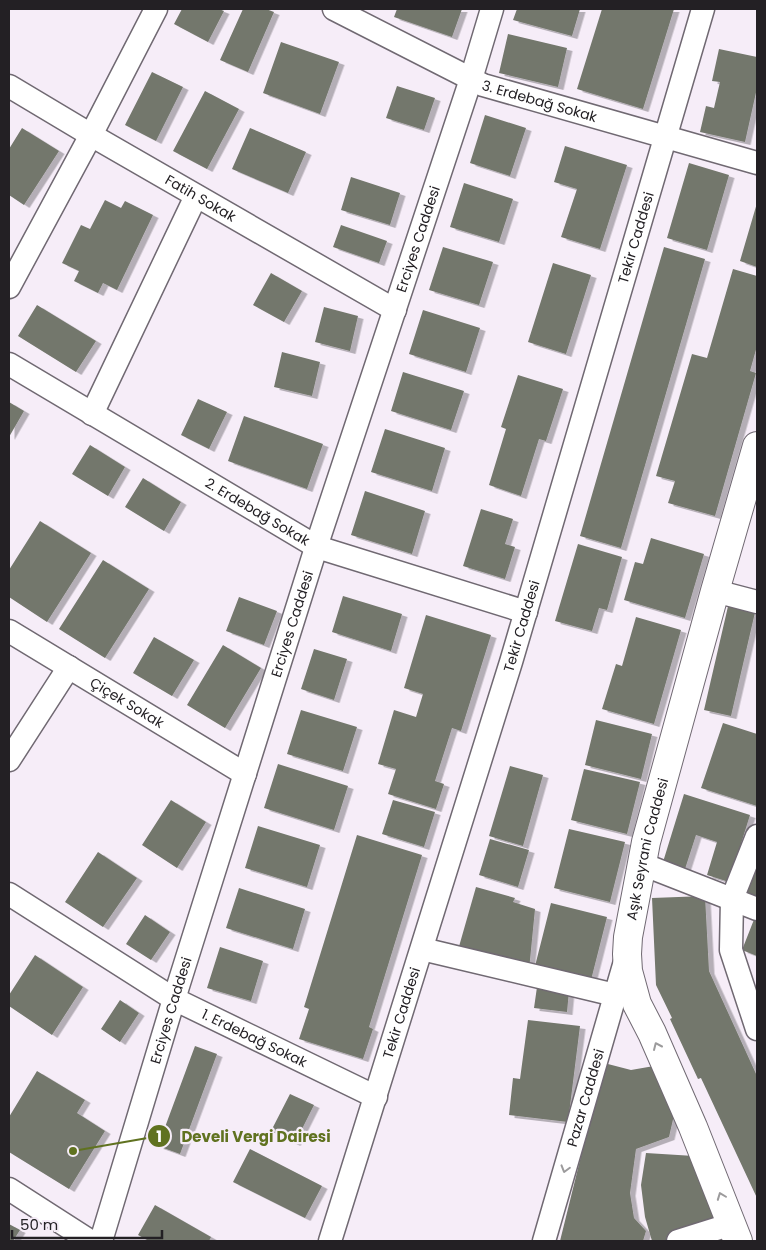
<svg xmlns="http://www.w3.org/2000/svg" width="766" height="1250" font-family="Poppins,sans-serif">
	<defs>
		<filter id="shadow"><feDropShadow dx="5.5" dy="3" stdDeviation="0" flood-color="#0004"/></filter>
	</defs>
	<rect width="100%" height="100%" fill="#f6edf8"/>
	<path fill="#73776c" filter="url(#shadow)" d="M182 9H219L224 11 208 42 174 24Z
		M243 9H266L274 12 248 72 220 60Z
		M397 9H462L452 37 394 17Z
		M517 9H580L572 36 513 20Z
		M602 9H674L643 109 577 89Z
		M508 34 567 48 558 87 499 73Z
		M281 42 339 62 320 114 263 93Z
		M719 49 757 57V88L745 142 700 132 706 106 714 108 720 82 712 81Z
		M152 72 183 87 156 141 125 125Z
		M397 86 435 98 424 130 386 118Z
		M205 91 239 109 207 169 173 151Z
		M485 115 526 128 510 176 470 163Z
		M22 128 59 151 24 205 9 195V149Z
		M250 128 306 152 288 193 232 169Z
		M565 146 627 165 600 249 561 237 577 189 554 182Z
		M689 163 729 175 707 250 667 238Z
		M351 177 400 193 390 225 341 210Z
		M464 183 513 199 499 242 450 227Z
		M105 200 121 208 125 201 153 215 117 290 103 283 98 293 74 281 79 271 62 263 81 225 90 229Z
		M757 203V267L740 261Z
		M341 225 387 241 379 263 333 247Z
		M443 247 493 262 479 305 429 290Z
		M664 247 705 259 621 548 580 536Z
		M553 263 591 275 566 354 528 342Z
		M733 269 757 276V346L750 371 756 373 715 516 668 503 675 481 656 476 692 354 707 358Z
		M271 273 302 291 284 322 253 305Z
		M37 305 96 341 76 372 18 336Z
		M324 307 358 316 350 351 315 342Z
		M423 310 480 328 466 372 409 354Z
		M282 352 320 362 312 396 274 387Z
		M403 372 464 391 451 430 391 411Z
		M518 375 563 389 546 441 539 439 521 496 489 485 506 429 501 427Z
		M198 399 227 412 209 449 181 435Z
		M9 402 24 411 9 437Z
		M244 416 323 444 307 489 228 461Z
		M385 429 445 448 432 491 371 472Z
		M90 445 125 467 108 496 72 474Z
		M143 478 181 502 164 531 125 507Z
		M365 491 425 511 412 554 351 535Z
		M481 509 513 519 505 544 515 547 505 579 463 566Z
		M40 521 91 553 47 622 9 597V570Z
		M651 538 704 554 685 618 624 600 635 562 643 564Z
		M578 544 622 557 607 610 599 608 592 631 555 621Z
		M103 560 149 589 105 658 59 629Z
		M343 596 402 614 391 651 332 632Z
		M239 597 277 611 264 645 226 631Z
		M729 602 756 608 731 716 704 710Z
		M426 615 491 635 461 731 452 728 435 781 444 784 436 809 388 794 396 769 378 764 394 710 416 717 423 694 404 688Z
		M636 617 681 630 654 724 602 709 616 664 622 666Z
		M154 637 194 660 172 696 133 673Z
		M223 645 261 668 225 728 187 705Z
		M314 649 347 659 334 700 301 689Z
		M301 710 357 727 343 771 287 754Z
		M596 720 652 734 641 779 585 765Z
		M723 723 757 734V806L701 788Z
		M278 764 348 786 334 830 264 808Z
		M510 766 543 775 523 846 489 836Z
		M584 769 640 782 627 834 571 820Z
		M684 794 750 815 729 882 707 875 717 842 696 835 685 869 663 862Z
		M171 800 206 822 177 868 142 845Z
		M393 800 435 812 424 847 382 834Z
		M258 826 320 845 307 887 245 868Z
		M569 829 625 842 610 902 554 888Z
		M357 835 422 855 369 1027 373 1029 363 1059 299 1039 309 1009 304 1007Z
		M490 839 529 850 518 887 479 875Z
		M98 852 137 878 103 927 65 902Z
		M757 859V898L743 892Z
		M476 887 515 898 513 902 535 909 529 970 458 950Z
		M239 888 305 909 293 949 226 928Z
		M705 896 709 971 757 1076V1198L701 1078 698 1079 670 1019 672 1018 656 985 652 898Z
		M551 903 607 917 590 984 534 970Z
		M145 915 170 932 151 960 126 944Z
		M755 917H757V956L742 950Z
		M220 947 263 961 251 1001 207 988Z
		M35 955 83 987 52 1035 9 1006V995Z
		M537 987 569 991 567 1012 534 1008Z
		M120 1000 139 1013 120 1042 101 1029Z
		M528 1020 580 1026 568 1122 509 1115 513 1078 520 1079Z
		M195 1046 217 1054 180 1154 158 1146Z
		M604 1063 631 1070 654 1066 674 1115 669 1137 636 1149 630 1193 634 1218 646 1231 643 1241H560Z
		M37 1071 85 1100 77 1113 105 1131 69 1189 9 1152V1117Z
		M290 1094 314 1105 295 1143 271 1131Z
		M250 1149 322 1186 305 1218 233 1182Z
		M646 1153 694 1156 716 1226 668 1241H652L645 1217 641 1185Z
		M155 1205 211 1237 209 1241H149L138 1235Z
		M9 1224 20 1230 13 1241H9Z"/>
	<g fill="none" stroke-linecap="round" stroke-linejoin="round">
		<g stroke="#706972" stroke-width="25">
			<g id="minor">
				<path id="s1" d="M334 9 483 85 757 163"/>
				<path id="s2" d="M9 86 91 135 395 310"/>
				<path d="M9 287 91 135 156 9"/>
				<path id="s3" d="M9 364 317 547 526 612"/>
				<path d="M92 414 196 196"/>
				<path d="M715 591 757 602"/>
				<path id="s4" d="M9 631 245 774"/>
				<path d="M9 760 69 667"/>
				<path d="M757 836 732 899 731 950 757 1029"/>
				<path d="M642 864 757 909"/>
				<path id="s5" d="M9 894 174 999 376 1097"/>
				<path d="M422 949 615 995"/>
				<path d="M9 1189 90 1241"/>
				<path id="s6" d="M101 1241 174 999 320 535 471 79 492 9"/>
				<path id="s7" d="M330 1241 511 662 703 9"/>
				<path id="s8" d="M544 1241 626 958"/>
				<path d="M678 1241 732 1224"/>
			</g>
		</g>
		<g stroke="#706972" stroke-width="30">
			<g id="major">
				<path id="s9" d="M738 1241 693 1127 652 1033 637 1004 628 971 627 954 628 937 646 842 715 591 757 446"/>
			</g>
		</g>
		<use href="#minor" stroke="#fff" stroke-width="22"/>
		<use href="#major" stroke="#fff" stroke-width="28"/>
	</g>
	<defs><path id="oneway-chevron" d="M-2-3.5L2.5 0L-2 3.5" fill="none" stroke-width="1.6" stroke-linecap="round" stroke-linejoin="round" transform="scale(1.25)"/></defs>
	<g stroke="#9c9b9c">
		<use href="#oneway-chevron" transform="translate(657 1046) rotate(-114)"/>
		<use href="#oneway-chevron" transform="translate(565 1169) rotate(106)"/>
		<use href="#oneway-chevron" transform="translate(721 1196) rotate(-111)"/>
	</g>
	<g text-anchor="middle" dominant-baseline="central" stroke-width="4.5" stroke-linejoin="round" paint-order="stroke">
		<g font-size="14" fill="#232024" stroke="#f6edf8">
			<text stroke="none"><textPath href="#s1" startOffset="226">3. Erdebağ Sokak</textPath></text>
			<text stroke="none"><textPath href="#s2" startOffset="222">Fatih Sokak</textPath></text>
			<text stroke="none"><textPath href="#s7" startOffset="1049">Tekir Caddesi</textPath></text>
			<text stroke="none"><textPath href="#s6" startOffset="1051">Erciyes Caddesi</textPath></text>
			<text stroke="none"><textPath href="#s3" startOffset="289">2. Erdebağ Sokak</textPath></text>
			<text stroke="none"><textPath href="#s6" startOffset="646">Erciyes Caddesi</textPath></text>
			<text stroke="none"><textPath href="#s7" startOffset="644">Tekir Caddesi</textPath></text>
			<text stroke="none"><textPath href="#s4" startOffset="138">Çiçek Sokak</textPath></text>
			<text stroke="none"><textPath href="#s9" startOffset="416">Aşık Seyrani Caddesi</textPath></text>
			<text stroke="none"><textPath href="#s6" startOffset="241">Erciyes Caddesi</textPath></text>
			<text stroke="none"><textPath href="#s7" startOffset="239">Tekir Caddesi</textPath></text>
			<text stroke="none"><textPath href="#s5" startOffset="285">1. Erdebağ Sokak</textPath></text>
			<text stroke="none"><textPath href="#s8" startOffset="149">Pazar Caddesi</textPath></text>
		</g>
	</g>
	<path fill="none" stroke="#607220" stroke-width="2" d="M73 1151L159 1136"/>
	<g fill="#607220" stroke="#f6edf8" stroke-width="2">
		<circle cx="73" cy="1151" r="5"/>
		<circle cx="159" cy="1136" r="12"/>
	</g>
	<g font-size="15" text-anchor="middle" font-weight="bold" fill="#fff">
		<text x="159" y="1142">1</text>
	</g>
	<g font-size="15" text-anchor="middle" font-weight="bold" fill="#607220" stroke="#f6edf8" stroke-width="4.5" stroke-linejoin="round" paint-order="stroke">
		<text x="256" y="1142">Develi Vergi Dairesi</text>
	</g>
	<rect width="766" height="1250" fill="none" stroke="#232024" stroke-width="20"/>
	<path d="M12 1230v8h150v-8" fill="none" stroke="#232024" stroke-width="2.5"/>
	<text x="20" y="1230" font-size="15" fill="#232024" stroke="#f6edf8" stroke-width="4" paint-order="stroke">50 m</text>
</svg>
